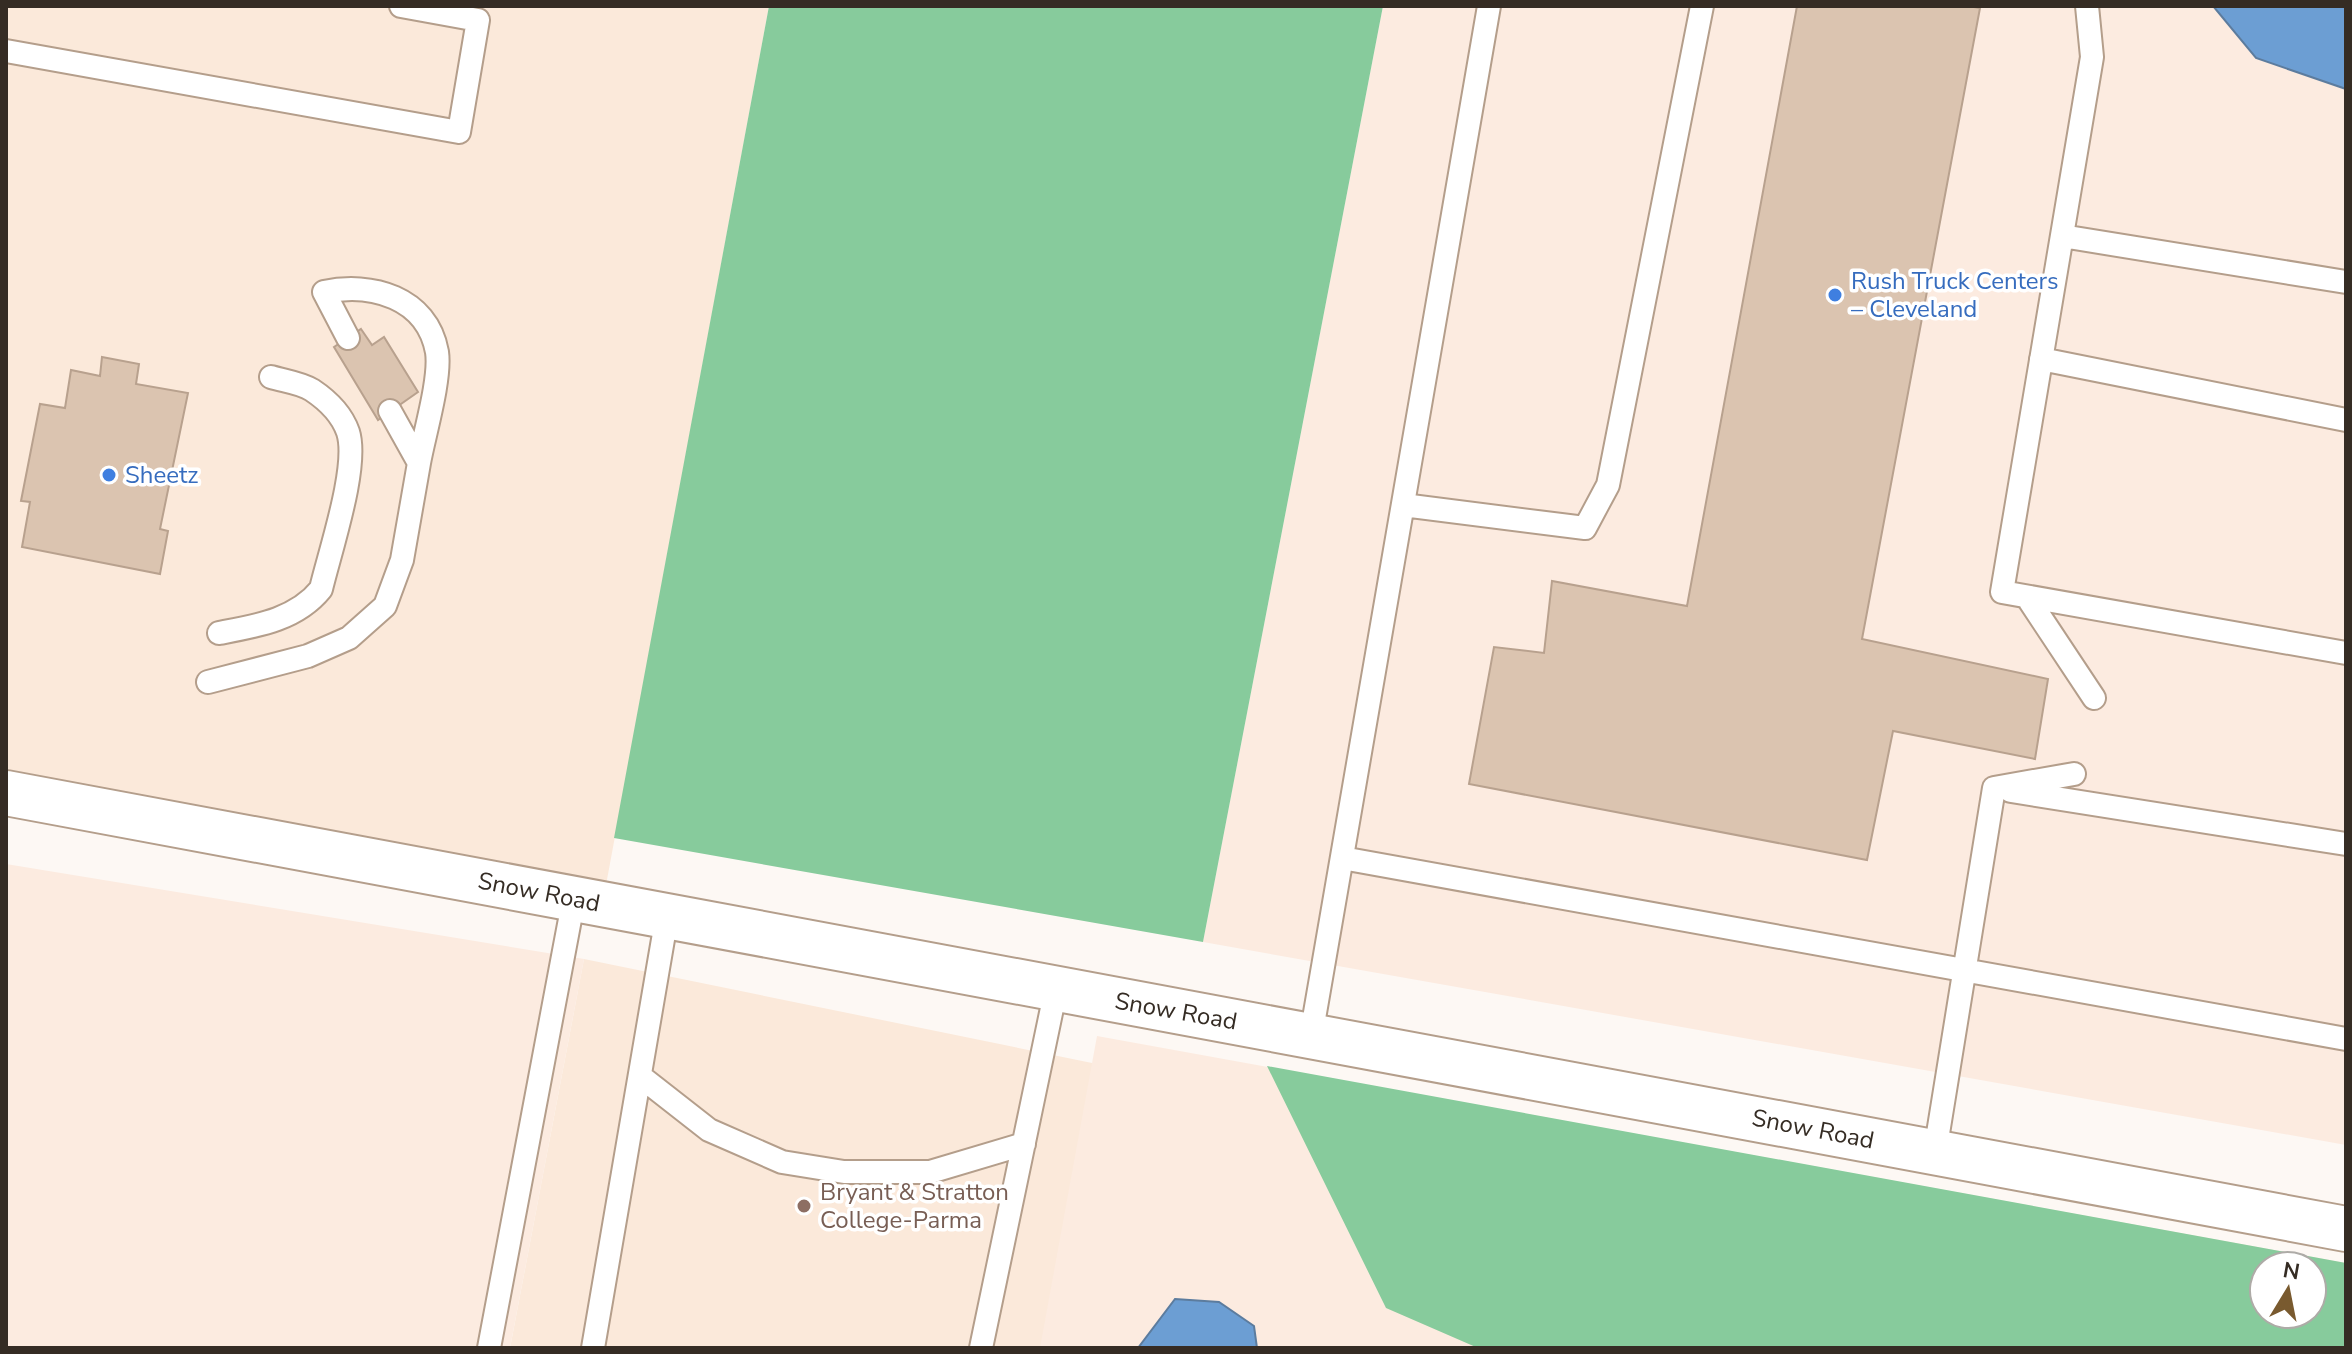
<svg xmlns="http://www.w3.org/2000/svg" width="2352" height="1354" font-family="'Nunito Sans',sans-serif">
	<rect width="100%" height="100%" fill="#fdf8f4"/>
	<path fill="#fbe9da" d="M6 6H769L606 885 6 769Z
		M584 959 1097 1064 1044 1348H510Z"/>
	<path fill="#fcebe0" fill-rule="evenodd" d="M1383 6H2346V1145L1203 942Z
		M6 864 584 959 510 1348H6Z
		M1097 1036 2346 1263V1348H1040ZM2264 1266H2312V1314H2264Z"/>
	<path fill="#87cb9c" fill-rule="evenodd" d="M769 6H1383L1203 942 614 838Z
		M1267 1066 2346 1263V1348H1478L1386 1308ZM2264 1266H2312V1314H2264Z"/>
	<path fill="#6c9ed3" stroke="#5c7c9e" stroke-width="2" d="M2213 6H2346V89L2256 58Z
		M1175 1299 1219 1302 1254 1326 1257 1348H1138Z"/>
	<path fill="#dbc4b0" stroke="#b8a18e" stroke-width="2" d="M1797 6H1968L1980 8 1862 639 2048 679 2035 759 1893 731 1867 860 1469 784 1494 647 1544 653 1552 581 1687 606Z
		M361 329 372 345 384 337 418 392 378 420 334 347Z
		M102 357 139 364 136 384 188 393 160 529 168 531 160 574 22 547 30 502 21 501 40 404 65 408 71 370 100 376Z"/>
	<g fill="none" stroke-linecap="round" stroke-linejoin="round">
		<g stroke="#b49e8b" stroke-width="26">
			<path id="service" d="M2087 6 2092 57 2002 592 2346 653
				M6 51 459 132 478 20 401 6
				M2062 236 2346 282
				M348 338 324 292C371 282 427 297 437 352 441 379 424 435 419 463
				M2041 359 2346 420
				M1403 505 1585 528 1608 485 1702 6
				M2027 597 2094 698
				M219 633C256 626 296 620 321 589 330 551 359 466 348 432 342 415 327 400 312 390 301 383 284 381 271 377
				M208 682 308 656 349 638 385 606 402 560 419 463 390 411
				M2011 791 2346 844
				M1342 858 2346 1039
				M1311 1036 1489 6
				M640 1076 709 1130 782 1162 844 1172H930L1024 1144
				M1935 1152 1994 788 2074 774
				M489 1348 574 898
				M593 1348 667 916
				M981 1348 1056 989"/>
		</g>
		<g stroke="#b49e8b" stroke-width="48">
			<path id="primary" d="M6 793 2346 1229"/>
		</g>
		<use href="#service" stroke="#fff" stroke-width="22"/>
		<use href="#primary" stroke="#fff" stroke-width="44"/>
	</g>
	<g fill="#3f7fe0" stroke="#fff" stroke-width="3">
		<circle cx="1835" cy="295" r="8"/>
		<circle cx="109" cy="475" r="8"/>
	</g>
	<circle fill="#8d6e63" stroke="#fff" stroke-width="3" cx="804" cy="1206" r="8"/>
	<g text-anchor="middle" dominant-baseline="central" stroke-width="7" stroke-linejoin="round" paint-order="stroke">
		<g font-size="24" fill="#366cbe" stroke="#fff" text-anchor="start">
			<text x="1851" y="281">Rush Truck Centers<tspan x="1851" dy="28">– Cleveland</tspan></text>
			<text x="125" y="475">Sheetz</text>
		</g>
		<g font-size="24" fill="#352c24" stroke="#fff">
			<text transform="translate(539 892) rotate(11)">Snow Road</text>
			<text transform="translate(1176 1011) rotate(10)">Snow Road</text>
			<text transform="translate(1813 1129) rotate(11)">Snow Road</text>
		</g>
		<g font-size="24" fill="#785e54" stroke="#fff" text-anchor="start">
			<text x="820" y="1192">Bryant &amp; Stratton<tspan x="820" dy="28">College-Parma</tspan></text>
		</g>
	</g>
	<rect width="2352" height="1354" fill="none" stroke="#352c24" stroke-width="16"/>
	<g transform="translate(2288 1290) rotate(10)"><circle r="38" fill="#ffffff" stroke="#aeaba7" stroke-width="2"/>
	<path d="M0-6L14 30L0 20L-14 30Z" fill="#795a2f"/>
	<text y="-12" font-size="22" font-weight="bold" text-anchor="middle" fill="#352c24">N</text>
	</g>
</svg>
